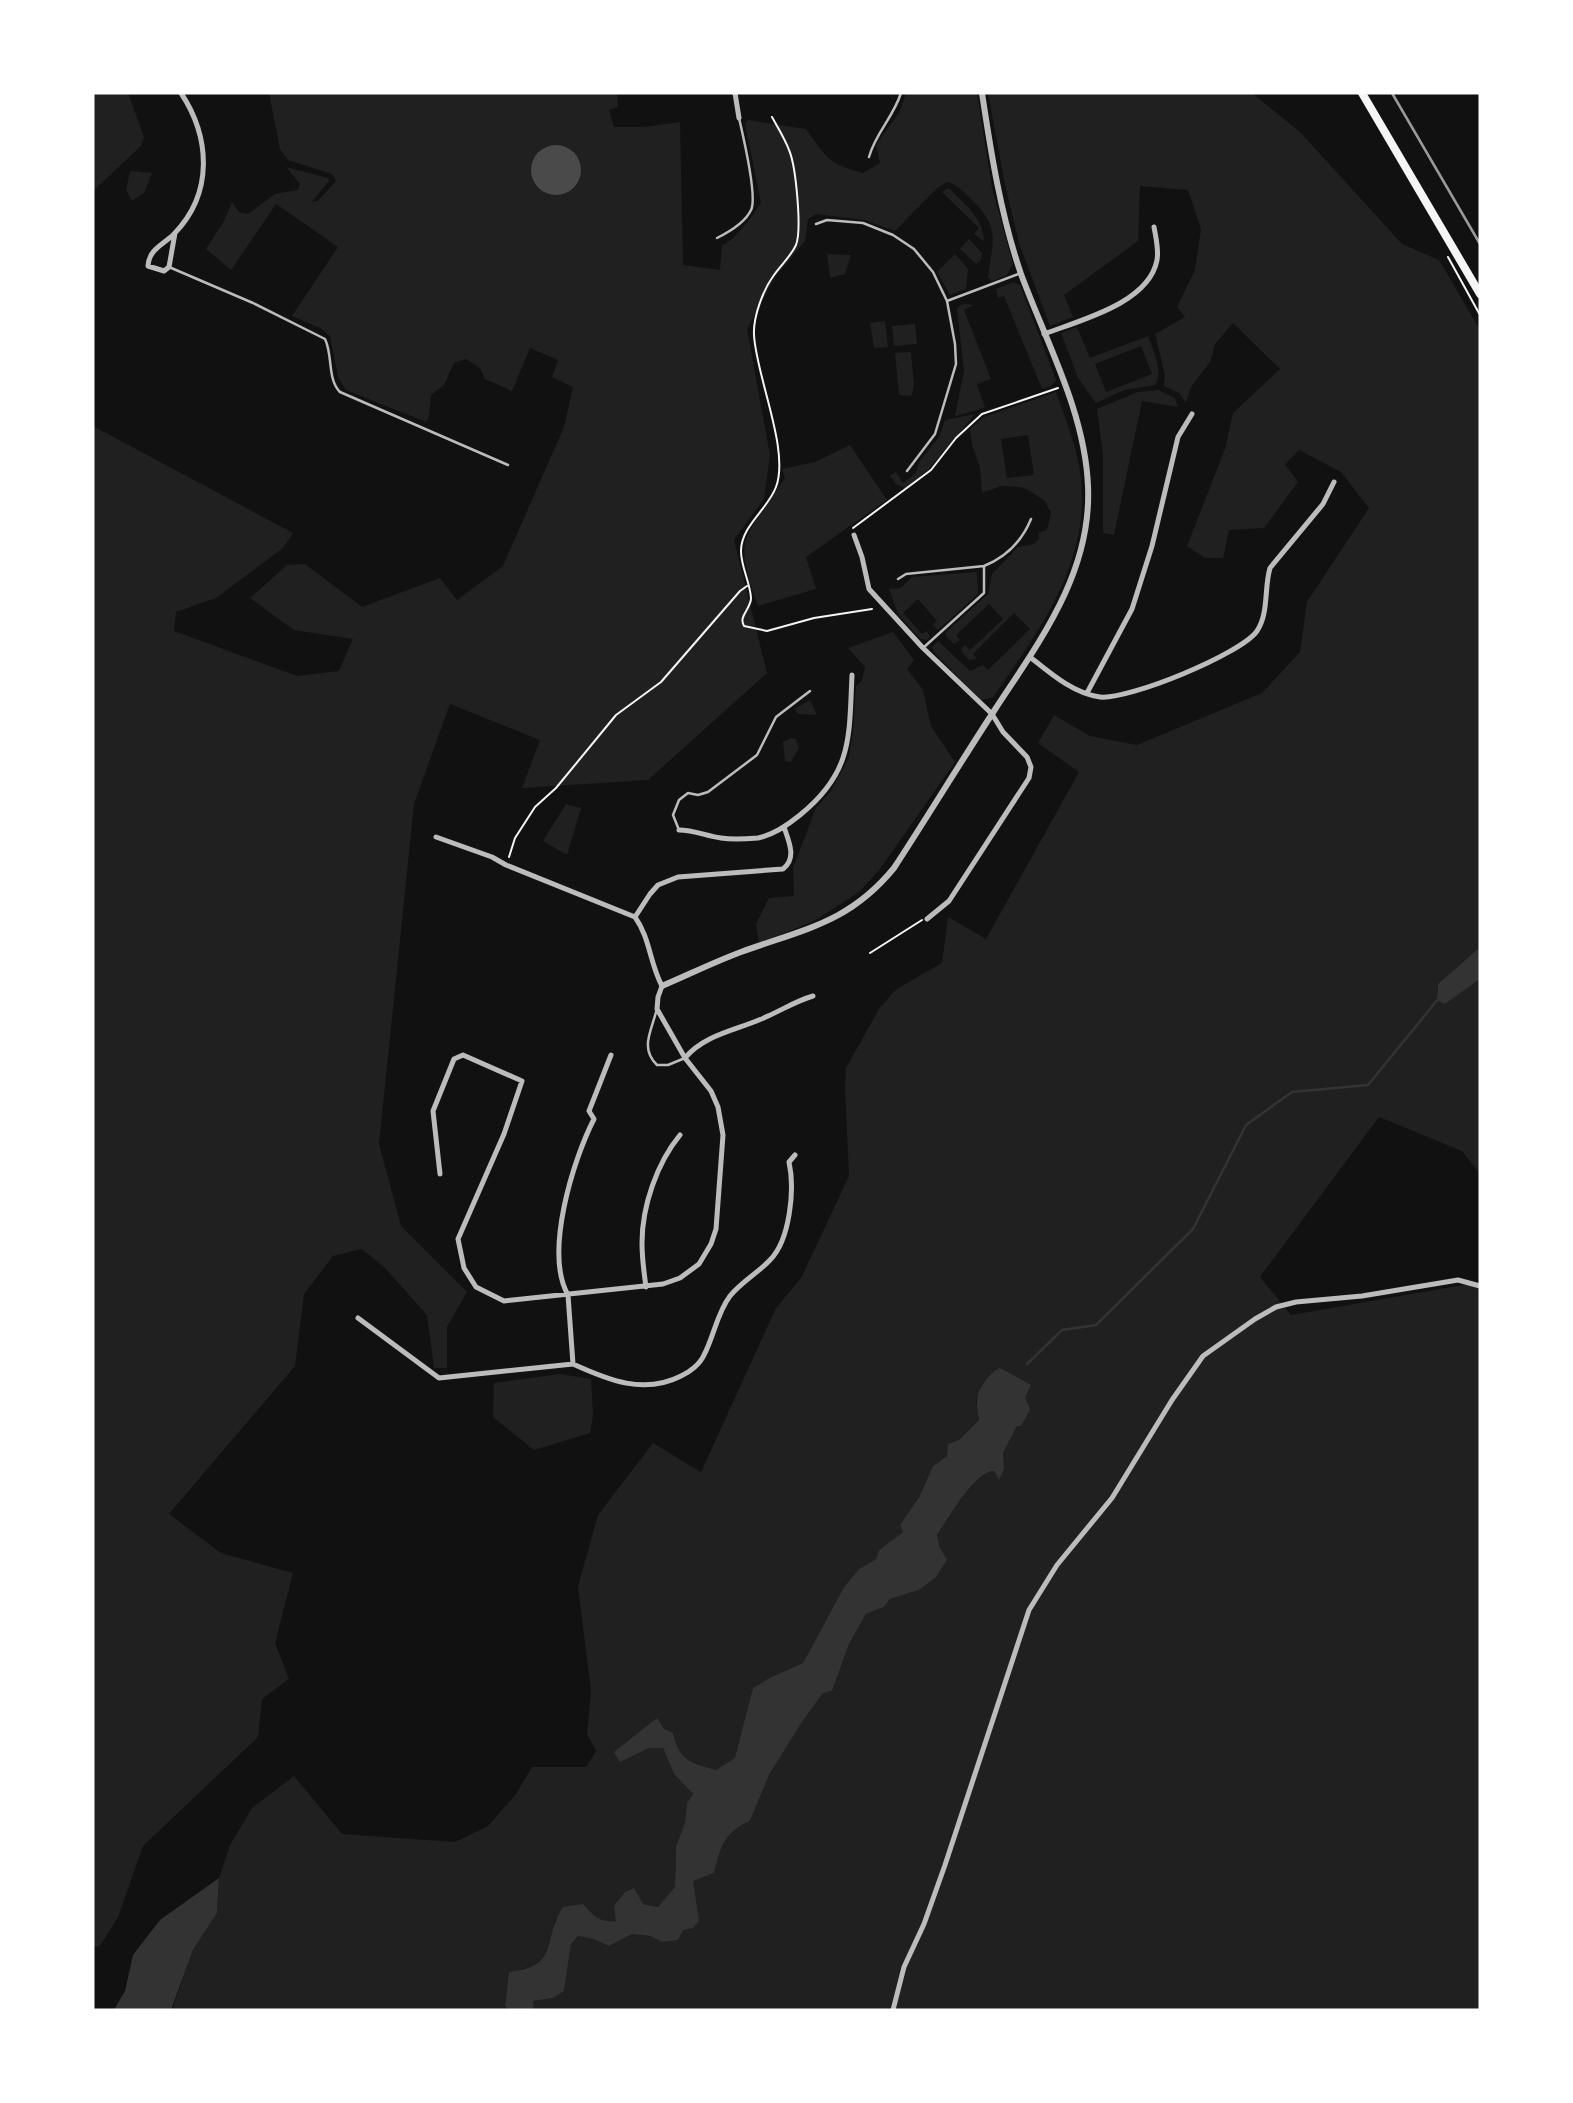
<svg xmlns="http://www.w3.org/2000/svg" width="1573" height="2103" font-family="'Archivo Narrow',sans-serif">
	<rect width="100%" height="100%" fill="#111"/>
	<path fill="#202020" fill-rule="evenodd" d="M93 93H128L144 137 141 146 93 191Z
		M269 93H617L618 107 609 110 614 127H644L680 122 683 265 720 270 722 245C733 243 754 214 761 203L745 124 748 120 806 129C826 157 828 164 863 173L880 163 876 145 900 111 906 93H977L992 188 1013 264 1007 275 992 281 988 278C992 243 1001 229 974 202 965 193 959 186 948 182L937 188 895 231 864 220 816 214 808 219 805 241 775 277 747 329 770 455 764 499 734 540 767 673 648 780 522 788 540 740 450 704 414 804 379 1144 401 1226 467 1292 447 1327V1368H434L427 1315 385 1268 362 1249 333 1256 304 1294 295 1366 169 1514 221 1553 293 1573 275 1643 289 1679 262 1699 258 1737 143 1846 118 1917 100 1946 93 1947V426L293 533 283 548 216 598 176 612 174 631 297 676 339 671 353 639 294 630 250 598 287 565 305 564 362 607 440 578 457 600 503 566 564 427 573 387 552 377 558 360 530 348 512 391 485 379 480 368 466 359 454 363 444 385 431 395 429 416 426 422 346 390 338 377 330 336 320 328 292 316 338 247 276 204 231 270 206 249 224 221 232 202 239 212 248 214 275 194 298 190 300 184 286 167 328 178 329 181 312 202 318 201 336 181 332 174 288 160 280 149Z
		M988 93H1252L1300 132 1402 244 1439 260 1480 330V947L1438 984 1437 1000 1446 1003 1480 979V1174L1462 1151 1379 1117 1260 1277 1291 1315 1480 1282V2010H534L533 2001 553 1998 564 1991 571 1943 578 1936 593 1939 609 1946 632 1934 650 1936 662 1942 678 1940 693 1880 714 1873C721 1847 723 1833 750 1821L769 1775 802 1722 823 1693 832 1691 849 1644 866 1614 884 1607 890 1599 919 1590 946 1560 940 1548 937 1535C949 1518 974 1473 994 1471L999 1479 1004 1469 1003 1453 1017 1426 976 1399 979 1420 959 1440 947 1456 933 1466 919 1497 900 1525 903 1532 879 1550 876 1559 859 1569 844 1587 803 1663 769 1678 753 1688 736 1758 716 1770C690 1762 680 1762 673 1733L620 1762 649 1748H663L674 1774 693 1794 687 1803 685 1823 676 1846 675 1887 659 1907 643 1904 617 1921 605 1922 596 1918 555 1919C550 1952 545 1967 509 1972L505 2006 508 2010H172L193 1950 217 1913 219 1878 230 1845 252 1808 294 1776 342 1834 455 1842 488 1826 516 1794 532 1767H586L596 1751 587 1734 591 1691 578 1586 598 1515 653 1443 701 1472 776 1308 801 1278 849 1176 845 1088 846 1068 879 1009 895 990 942 963 948 917 986 939 1079 772 1038 743 1054 715 1090 736 1137 745 1262 693 1300 652 1307 602 1369 508 1341 472 1299 450 1285 464 1298 482 1264 528 1229 530 1223 558H1205L1187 546 1225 449 1233 413 1280 369 1233 323 1215 344 1210 362 1191 387 1186 403 1179 393 1164 386 1165 375 1155 334 1185 317 1177 307 1195 270 1201 229 1188 190 1140 186 1138 241 1064 295 1073 317 1050 326 1019 243 1005 185Z
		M130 171 152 173 144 193 132 201 126 190Z
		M946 189H950C965 205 983 217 984 241L974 234 979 228 942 192Z
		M969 239 982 253 981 260 976 264 960 249Z
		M827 254 851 255 845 274 830 278Z
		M955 254 968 269 966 289 950 295 937 272Z
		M1013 282 1020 285 1056 380 1051 386 1042 389 1004 296 998 298 996 289Z
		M966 304 973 305 964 310 991 379 977 384 985 408 955 416 964 371 957 309 960 305Z
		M885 321 888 347 874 348 870 323Z
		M915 324 917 344 894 346 892 326Z
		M1077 327 1090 358 1148 336C1153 350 1164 371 1155 385L1124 390 1096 403 1078 378 1061 333ZM1141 346 1152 374 1106 392 1095 364Z
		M911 352 914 386 911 396 899 395 895 353Z
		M1158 390 1175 398 1178 407 1142 401 1114 535 1103 533V455L1097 409 1138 392Z
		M1056 392C1066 421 1078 449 1081 479 1090 561 1040 630 996 693L992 698 980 700 934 652 932 647 938 641 970 671 983 665 988 670 1030 629 1014 613 973 654 977 659 969 660 962 652V648L965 645 970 650 1003 619 989 604 956 635 960 640 954 644 946 636V632L988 594 992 574 1018 547 1034 544 1039 539 1038 533 1047 530 1051 513 1045 501 1028 490 1020 487 1001 486 982 493 980 468 972 444 970 429 984 417ZM1028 435 1034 475 1007 478 1001 439Z
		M975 414 929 469 908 486 905 488 896 484 890 476 896 472 903 483 916 473 919 462 939 437 945 420Z
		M850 445 887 500 806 557 816 589 758 606C752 588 740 560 746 540 750 525 775 493 785 478L782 469 815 462Z
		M977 572 978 594 938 630 933 625 937 621 918 599 903 613 922 634 927 631 930 637 927 640 920 639 898 614 889 589 901 588 912 577Z
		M893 632 914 660 907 669 923 690 931 726 955 762 880 869 859 892 814 921 759 943 756 924 769 898 794 896 793 868 816 808 831 791 849 757 853 731 856 686 862 681 865 667 848 648Z
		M810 700 817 715 798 714 795 709Z
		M791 738 796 739 799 748 791 762 785 761 783 742Z
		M566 804 581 808 567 855 543 841Z
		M560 1374 591 1379 593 1415 590 1433 534 1450 493 1417 494 1383Z"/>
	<path fill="#333" d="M1480 947V979L1445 1004 1437 1000 1438 984Z
		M1000 1368 1031 1385 1025 1397 1030 1410 1021 1426H1017L1003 1453 1004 1469 999 1480 994 1471C974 1472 949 1518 937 1535L940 1548 947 1560 935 1578 919 1590 890 1599 884 1607 866 1614 849 1644 832 1691 823 1693 802 1722 769 1775 750 1821C723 1833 721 1847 714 1873L693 1881 699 1921 693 1928 683 1930 678 1940 662 1942 650 1936 632 1934 609 1946 593 1939 578 1936 571 1944 564 1991 553 1998 533 2001 534 2010H508L505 2006 509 1972C561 1966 542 1938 563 1907L583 1904C594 1916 599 1923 616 1921L614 1906 625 1892 634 1888 643 1904 658 1907 675 1887 676 1846 685 1823 687 1803 693 1794 674 1774 663 1748H649L620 1762 614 1752 657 1718 664 1729 673 1733C680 1762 690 1762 716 1770L735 1758 753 1688 769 1678 803 1663 844 1587 859 1569 876 1559 879 1550 903 1532 900 1525 919 1497 933 1466 947 1456 948 1444 959 1440 979 1420C976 1403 975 1394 986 1380 991 1374 993 1371 1000 1368Z
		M219 1878 217 1913 193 1950 171 2010H114L125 1991 133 1955 160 1920Z"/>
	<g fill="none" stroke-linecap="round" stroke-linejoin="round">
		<path stroke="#333" stroke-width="2.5" d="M1027 1364 1062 1330 1096 1325 1193 1229 1246 1125 1292 1092 1368 1085 1439 998"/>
	</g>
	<path fill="#4a4a4a" d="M531 170a25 25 0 1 1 50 0a25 25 0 1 1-50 0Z"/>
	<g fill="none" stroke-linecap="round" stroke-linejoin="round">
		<path stroke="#f5f5f5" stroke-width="2" d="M772 117C778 128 785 139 789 150 796 166 802 230 796 245 791 256 781 265 774 275 763 290 753 317 754 335 756 376 790 450 776 487 768 509 741 526 741 551 741 567 750 582 751 598 751 609 738 616 744 626L767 631 814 618 872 609
			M1448 257 1480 315
			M853 528 931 470 956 438 982 414 1058 388
			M509 857 515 838 535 807 556 788 616 715 661 682 740 591 747 586
			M870 953 922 920"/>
		<path stroke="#bcbcbc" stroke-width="2.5" d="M869 157C876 132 893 118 901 93
			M816 224 827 220 863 223 893 235 914 249 933 272 947 301 955 344 956 364 935 434 907 471
			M717 238C729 232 745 223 751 210 758 197 743 136 739 118
			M169 267 253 303 325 339C333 355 327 379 340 392L508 465
			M947 301 1021 273
			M898 579 906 574 984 566C1006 557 1022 541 1031 519
			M923 648 984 593V566
			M679 830 673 815 679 800 688 793 698 795 708 792 757 755 776 717 810 691
			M656 1012C651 1032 640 1048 657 1065H668L685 1058"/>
		<path stroke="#bcbcbc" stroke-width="5" d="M735 93 739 118
			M175 233 169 267 164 271 148 266C149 249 163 245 174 234 214 193 210 137 181 93
			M1044 334C1081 320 1149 303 1157 260 1159 250 1156 238 1154 227
			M854 535 862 557 869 589 923 648 992 714 1003 732 1027 757 1031 767 1029 778 949 901 927 919
			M1030 657C1050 673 1074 694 1100 697 1129 700 1241 654 1257 631 1269 613 1264 588 1270 568L1323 504 1334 482
			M1087 693 1132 609 1152 546 1178 437 1192 414
			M679 830C694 830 706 836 721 838 732 840 747 839 758 838 773 835 789 824 800 815 853 772 849 737 852 675
			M436 837 492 857 506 865 635 917
			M685 1058C706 1033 740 1030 768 1016 784 1009 796 1001 813 996
			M440 1174 433 1111 454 1059 463 1055 522 1081 504 1134 458 1239 464 1268 476 1287 504 1301 663 1284 680 1278 699 1264 711 1244 716 1229 723 1135 718 1107 711 1091 685 1058 657 1009 658 997 662 986C650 964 650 938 635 917L650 894 658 885 678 877 783 869C797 858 789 842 784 827
			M646 1287C644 1273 642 1258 642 1243 642 1206 657 1163 680 1135
			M358 1318 439 1378 573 1364 568 1295C544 1253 573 1160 594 1119L589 1111 611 1055
			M573 1364C608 1380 644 1395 681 1376 690 1372 700 1364 704 1355 714 1336 717 1313 730 1296 742 1281 758 1273 770 1260 790 1240 795 1189 789 1162L795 1155
			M893 2010 904 1967 924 1924 945 1865 1029 1610 1057 1565 1112 1498 1172 1400 1203 1356 1255 1319 1276 1307 1296 1302 1362 1296 1458 1280 1480 1286"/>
		<path stroke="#bcbcbc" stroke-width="6" d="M662 986C688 975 714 962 741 952 804 929 849 923 894 868 928 816 960 763 994 711 1039 642 1092 573 1088 486 1085 412 1046 342 1021 274 1001 216 991 153 982 93"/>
		<path stroke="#f5f5f5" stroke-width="8" d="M1362 93 1480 294"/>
		<path stroke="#9a9a9a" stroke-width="2.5" d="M1392 93 1480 244"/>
	</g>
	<rect width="1573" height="2103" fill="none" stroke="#ffffff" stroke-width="189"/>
</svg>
